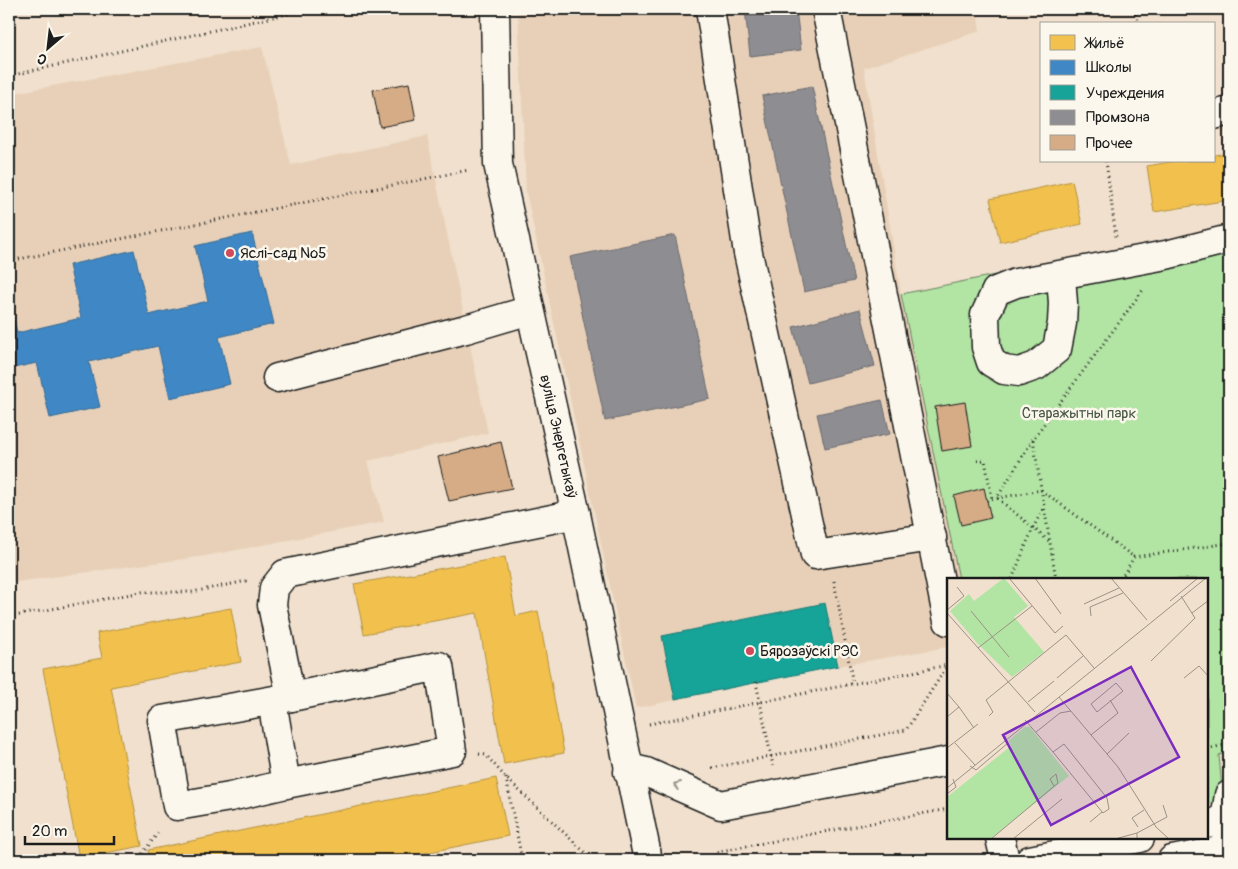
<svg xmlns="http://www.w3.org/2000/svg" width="1238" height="869" font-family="Pangolin,sans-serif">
	<rect width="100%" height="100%" fill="#f0e0cd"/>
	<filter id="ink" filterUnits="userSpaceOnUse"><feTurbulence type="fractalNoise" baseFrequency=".02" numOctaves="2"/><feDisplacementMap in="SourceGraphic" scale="10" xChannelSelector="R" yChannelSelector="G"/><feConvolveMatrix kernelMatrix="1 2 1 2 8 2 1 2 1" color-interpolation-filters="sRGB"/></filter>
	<g filter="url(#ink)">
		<path fill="#e8d0b8" d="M518 9H977L980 31 864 68 901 294 959 579H948V647L838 666 636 708 526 192Z
			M262 47 291 165 427 136 488 433 368 461 384 522 205 556 9 583V94Z"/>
		<path fill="#b2e4a4" stroke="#678060" d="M1229 232V752L1219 755 1223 801 1207 804V579H959L901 294 995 275 996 276Z"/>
		<path fill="#f2c14e" stroke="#b2903f" d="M1229 153V200L1154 212 1147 166 1176 161H1214V155Z
			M1072 181 1082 224 1000 242 990 199Z
			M505 557 516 616 538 611 564 753 504 764 477 613 364 634 354 584Z
			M231 608 241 662 111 687 142 846 79 858 43 669 102 658 97 633Z
			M496 778 508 836 391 860H150L148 850Z"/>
		<path fill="#3f88c5" stroke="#346892" d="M252 233 274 324 219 337 230 384 170 398 158 346 89 362 100 407 50 418 37 363 9 369V296L17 333 81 318 69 265 134 250 149 315 208 301 195 246Z"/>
		<path fill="#17a398" stroke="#187a73" d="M825 603 838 666 675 699 662 636Z"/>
		<path fill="#8d8d92" stroke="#6b6b6f" d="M745 9H796L801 50 750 56Z
			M812 86 854 281 804 292 762 96Z
			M675 235 710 399 605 421 570 257Z
			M860 309 875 366 808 383 793 327Z
			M882 400 890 434 825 448 817 414Z"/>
		<path fill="#d5ac86" stroke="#1c1c1c" d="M409 83 416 120 380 127 373 90Z
			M965 402 972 446 942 451 935 407Z
			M501 442 512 488 449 501 438 457Z
			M984 488 991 518 961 525 954 496Z"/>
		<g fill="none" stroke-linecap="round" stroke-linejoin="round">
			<g stroke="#1c1c1c" stroke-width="31">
				<g id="minor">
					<path id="s1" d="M495 9 498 164 576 514 648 860"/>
					<path d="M710 9 748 253 815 555 932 537"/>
					<path d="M826 9 948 621"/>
					<path d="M1214 115 1229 111"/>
					<path d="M1061 276 1063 303 1062 323 1057 349 1036 366 1019 372 1004 370 991 362 986 347 985 315 996 291 1016 283 1166 255 1229 239"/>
					<path d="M277 378 466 329 530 310"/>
					<path d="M439 666 452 751 286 784 230 797 177 806 162 720 291 697Z"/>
					<path d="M291 697 272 605 274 588 285 574 576 514"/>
					<path d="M272 701 286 784"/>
					<path d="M628 772 637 770 646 772 721 805 948 761"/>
					<path d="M1000 838 1005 860"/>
					<path d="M1227 849 1225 820 1229 795"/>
				</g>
			</g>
			<g stroke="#1c1c1c" stroke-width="31">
				<path id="major" d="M1207 824 1229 820
					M1030 860 1140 838
					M1172 860 1229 849"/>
			</g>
			<path stroke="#1c1c1c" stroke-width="3" stroke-dasharray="1 4" stroke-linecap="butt" d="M1134 9 1139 24
				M9 76 309 9
				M1106 161 1116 237
				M9 261 469 170
				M1033 439 997 498 1049 541
				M977 461 985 460 992 499
				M987 500 1041 490 1134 557
				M1012 579 1033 528 1044 507
				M1056 579 1033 439 1143 290
				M1121 579 1134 557 1229 543
				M834 581 853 684
				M9 617 142 592H192L247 581
				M756 682 773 766
				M649 724 948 665
				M1207 749 1229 744
				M479 754 486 755 506 778 593 860
				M712 768 906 730 948 665
				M506 778 522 860
				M135 860 140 857 160 830
				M717 860 715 852 948 809"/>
			<use href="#minor" stroke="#fbf7ec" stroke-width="28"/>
			<use href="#major" stroke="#fbf7ec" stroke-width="28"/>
		</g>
		<defs><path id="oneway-chevron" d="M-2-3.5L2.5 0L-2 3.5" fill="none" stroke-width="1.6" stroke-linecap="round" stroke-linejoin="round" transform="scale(1.25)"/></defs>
		<use stroke="#97948e" href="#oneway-chevron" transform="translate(677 785) rotate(-157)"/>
	</g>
	<g fill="#d1495b" stroke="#fbf7ec" stroke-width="2">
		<circle cx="230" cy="253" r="5"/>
		<circle cx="750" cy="651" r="5"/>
	</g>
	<g text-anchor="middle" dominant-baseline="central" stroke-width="5" stroke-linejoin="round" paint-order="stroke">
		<g font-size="15" fill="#1c1c1c" stroke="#fbf7ec" text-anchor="start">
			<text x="240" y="253">Яслі-сад №5</text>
			<text x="760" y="651">Бярозаўскі РЭС</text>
		</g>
		<g font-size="15" fill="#495845" stroke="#fbf7ec">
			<text x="1079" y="413">Старажытны парк</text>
		</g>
		<g font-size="15" fill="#1c1c1c" stroke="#fbf7ec">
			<text stroke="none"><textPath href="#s1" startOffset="434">вуліца Энергетыкаў</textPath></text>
		</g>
	</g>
	<g transform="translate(947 578)">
		<rect width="261" height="261" fill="#f0e0cd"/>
		<path d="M57 0 81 28 67 39 97 74 65 99 30 65 3 33 22 16 27 23ZM78 149H83L122 198 43 261H0V219L64 168 61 163Z" fill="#b2e4a4"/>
		<path fill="none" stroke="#9b9286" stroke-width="1" d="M62 0 108 55 116 48M88 0 114 36M164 0 200 42M223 23 251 0M137 26 172 10M0 32 17 18 10 9M24 33 62 79M0 35 88 134M245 35 262 22M144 38 143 29 176 15M31 70 85 28M204 83 248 40 234 18M110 100 136 78M237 100 252 88 262 99M169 105 176 113 150 134 144 126ZM0 115 12 129M112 119 171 189 209 249 222 261M81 124 107 103M42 138 46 134 39 122 119 57 147 90M0 139 12 129 27 150M78 142 106 174 117 166 160 220 162 231 156 235 106 174M89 154 113 135 124 133M144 157 171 135 163 122M8 165 28 187M0 170 31 146M160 176 182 155M23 188 29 192 61 165 58 158M0 210 259 0M0 216 9 209 6 201M143 244 155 234M191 249 185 240 197 232M44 261 111 205 109 196 103 201 107 208M66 261 115 221M168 261 190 255M190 261V255L220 239 216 227"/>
		<path fill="#7b2cbf" fill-opacity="0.15" stroke="#7b2cbf" stroke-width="2.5" d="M184 89 232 179 104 247 56 157Z"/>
		<rect width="261" height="261" fill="none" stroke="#1c1c1c" stroke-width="2.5"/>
	</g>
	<rect width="1238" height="869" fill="none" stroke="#fbf7ec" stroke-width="30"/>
	<rect x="15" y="15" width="1208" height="839" fill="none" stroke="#1c1c1c" stroke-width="2" filter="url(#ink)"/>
	<rect x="1040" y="22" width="175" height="140" fill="#fbf7ec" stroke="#a29f99"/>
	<rect x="1050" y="35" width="25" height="15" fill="#f2c14e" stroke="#a29f99"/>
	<text x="1086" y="48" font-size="15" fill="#1c1c1c">Жильё</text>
	<rect x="1050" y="60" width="25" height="15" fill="#3f88c5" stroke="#a29f99"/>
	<text x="1086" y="72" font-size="15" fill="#1c1c1c">Школы</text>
	<rect x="1050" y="85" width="25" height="15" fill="#17a398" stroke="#a29f99"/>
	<text x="1086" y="98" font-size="15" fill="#1c1c1c">Учреждения</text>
	<rect x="1050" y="110" width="25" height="15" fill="#8d8d92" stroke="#a29f99"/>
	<text x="1086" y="122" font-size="15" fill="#1c1c1c">Промзона</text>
	<rect x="1050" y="135" width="25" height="15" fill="#d5ac86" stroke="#a29f99"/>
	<text x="1086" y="148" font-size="15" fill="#1c1c1c">Прочее</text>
	<g transform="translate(48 48) rotate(208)" stroke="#fbf7ec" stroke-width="4" paint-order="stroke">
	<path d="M0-4L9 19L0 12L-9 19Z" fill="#1c1c1c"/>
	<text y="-8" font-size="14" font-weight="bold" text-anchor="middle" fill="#1c1c1c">С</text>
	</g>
	<path d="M25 836v8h89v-8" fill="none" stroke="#1c1c1c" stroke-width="2.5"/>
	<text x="32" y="836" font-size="15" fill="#1c1c1c" stroke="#fbf7ec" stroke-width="4" paint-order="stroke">20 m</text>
</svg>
